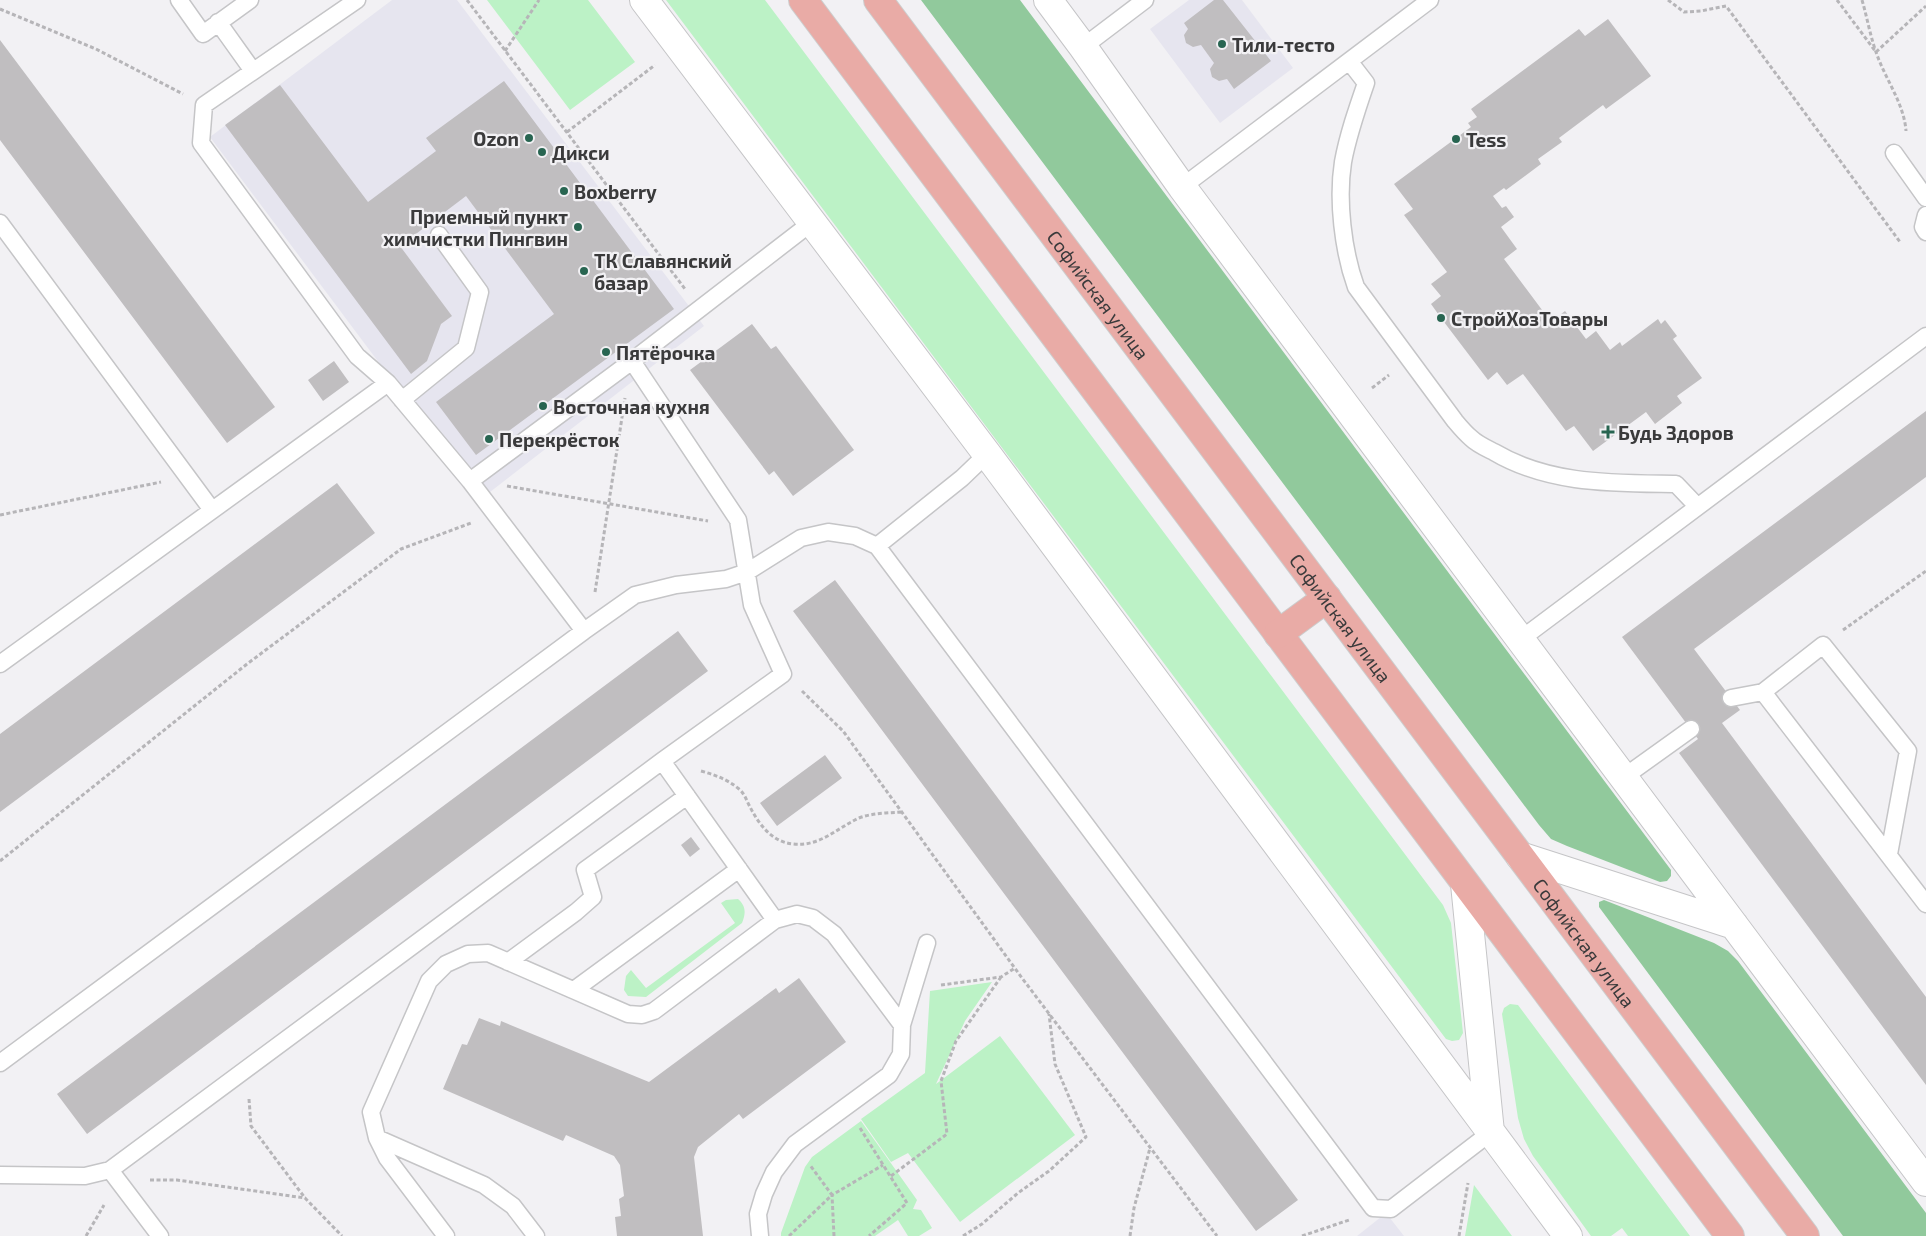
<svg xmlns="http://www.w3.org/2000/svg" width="1926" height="1236" font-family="'Exo 2',sans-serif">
	<rect width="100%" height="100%" fill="#f2f1f4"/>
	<path fill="#e6e5ef" d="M392 0H457L704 326 481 499 210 137Z
		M1189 0H1242L1293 68 1220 123 1150 29Z
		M1386 1213 1404 1236H1357Z"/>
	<path fill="#bcf2c6" d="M487 0H588L635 62 570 110Z
		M666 0H765L1443 905 1451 923 1463 1033 1459 1040 1452 1041 1446 1039Z
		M738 899C746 906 746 913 742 923L646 997 628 996 624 990 626 976 631 970 646 988 735 923 721 903 726 900Z
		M992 982 965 1021 936 1084 1000 1036 1075 1135 960 1222 908 1153 891 1162 861 1119 925 1073 930 991Z
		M1510 1004 1518 1005 1690 1236H1628L1622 1228 1611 1236H1591L1533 1156 1524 1139 1518 1118 1502 1014 1504 1008Z
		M861 1121 917 1200 913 1209 921 1210 932 1228 919 1236H908L898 1220 875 1236H781V1233L805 1167 812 1157Z
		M1474 1185 1512 1236H1465Z"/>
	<path fill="#91c99c" d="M921 0H1020L1671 870V876L1667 881 1660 882 1567 846 1551 839 1539 825Z
		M1604 900 1714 943 1728 951 1738 961 1926 1213V1236H1843L1599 907V902Z"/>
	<path fill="#c0bec0" d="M1214 0H1223L1271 61 1234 89 1227 79 1219 81 1212 77 1210 69 1214 63 1201 45 1193 47 1186 43 1184 35 1188 29 1184 23Z
		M1608 19 1651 76 1606 109 1603 105 1559 138 1562 142 1538 159 1541 164 1506 190 1504 188 1493 196 1502 208 1506 206 1514 217 1501 227 1517 249 1504 259 1551 322 1565 311 1586 339 1596 331 1610 350 1620 342 1622 346 1658 319 1661 324 1665 320 1677 336 1673 339 1702 378 1677 396 1682 403 1655 424 1646 412 1593 451 1574 426 1566 431 1523 374 1507 385 1497 372 1488 380 1441 318 1431 304 1441 296 1431 284 1447 272 1404 215 1413 209 1394 184 1471 127 1468 123 1477 117 1471 109 1579 29 1585 36Z
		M0 40 275 407 227 443 0 140Z
		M504 81 674 309 476 455 436 402 554 314 466 196 400 246 452 316 441 324 427 361 411 374 225 125 280 85 368 202 436 151 426 138Z
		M752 324 771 349 776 346 854 450 793 496 774 471 769 475 690 370Z
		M334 361 349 382 323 401 308 380Z
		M1926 411V477L1694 649 1740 710 1722 723 1926 997V1085L1679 753 1698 739 1622 637Z
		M337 483 375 533 0 812V734Z
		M835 580 1298 1200 1256 1231 793 611Z
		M678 631 708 671 87 1134 57 1094Z
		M825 755 842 778 777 826 760 803Z
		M691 837 700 849 690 857 681 845Z
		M799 978 846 1042 743 1119 739 1114 698 1147 694 1157 703 1236H617L615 1217 621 1216 619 1199 624 1196 620 1165 614 1156 566 1135 563 1141 443 1089 462 1044 467 1045 479 1018 500 1026 501 1021 649 1082 776 988 779 993Z"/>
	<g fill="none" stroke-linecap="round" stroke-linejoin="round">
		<g stroke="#c5c5c7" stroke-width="19">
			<path id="lane" d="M179 0 203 34 250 0
				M357 0 204 105 201 143 357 356 388 383 470 481 584 631
				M218 22 253 71
				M1083 47 1145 0
				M1349 61 1366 83C1357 109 1348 135 1343 162 1337 200 1343 251 1356 287L1455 421C1460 427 1465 433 1471 438 1477 444 1486 448 1494 452 1550 485 1614 483 1676 484L1697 506
				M1894 153 1926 198
				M1182 187 1430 0
				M1926 215 1923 227 1926 232
				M0 223 212 510
				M402 400 466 348 480 292 439 235
				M470 481 632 361 811 223
				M877 546 1373 1208 1391 1209 1490 1133
				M1521 639 1926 336
				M0 664 388 383
				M1763 692 1926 904
				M1731 698 1763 692 1823 645 1908 751 1889 854
				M662 761 775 920
				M1624 777 1691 729
				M508 962 576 912 593 897 585 870 687 796
				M574 990 739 869
				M902 1025 927 943
				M0 1063 584 631 635 595 676 585 726 579 747 572 801 538 828 532 855 536 877 546 962 478 987 454
				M377 1138 387 1158 446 1236
				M110 1170 160 1236
				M0 1175 85 1176 110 1170 662 761 783 674 752 605 738 520 632 361
				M536 1236 513 1206 484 1185 377 1138 371 1112 429 981 446 964 468 954 488 953 628 1014 642 1015 654 1011 775 920 797 914 813 918 834 934 902 1025 901 1054 889 1075 795 1144 774 1172 764 1194 758 1214 760 1236"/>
		</g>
		<g stroke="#c5c5c7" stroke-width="30">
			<path id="street" d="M644 0 987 454 1568 1236
				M1048 0 1083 47 1182 187 1926 1182
				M1520 856 1734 925
				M1465 884 1490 1132"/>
		</g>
		<g stroke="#ccc" stroke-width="30">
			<g id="primary">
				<path d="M803 0 1730 1236"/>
				<path id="s1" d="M878 0 1805 1236"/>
				<path d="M1278 634 1327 598"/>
			</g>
		</g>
		<path stroke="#b6b5b8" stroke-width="3" stroke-dasharray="4 2.5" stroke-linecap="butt" d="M467 0 685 289
			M1668 0 1684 12 1701 11 1726 6 1900 242
			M1837 0 1876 52 1926 6
			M1862 0C1867 17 1870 35 1876 52 1885 79 1904 103 1906 131
			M0 9 96 49 183 94
			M505 51 539 0
			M567 132 655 65
			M1372 388 1389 375
			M507 486 708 521
			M0 515 161 482
			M595 592 625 398
			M1843 630 1926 571
			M802 691 843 731 1022 978 1217 1236
			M701 771C715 775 727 779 739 789 744 793 746 799 749 805 758 823 771 842 793 844 820 847 837 828 859 818 872 813 887 813 901 812
			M0 861 247 664 401 549 471 523
			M941 985 1001 977 1015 968
			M249 1099 251 1126 305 1198
			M860 1128 907 1203 869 1236
			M891 1176 947 1134 941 1081 956 1041 1001 977
			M150 1180H177L305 1198 342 1236
			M86 1236 104 1205
			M789 1236 832 1195 810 1165
			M834 1236 832 1195 883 1165
			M963 1236 982 1224 1018 1193 1049 1171 1086 1137 1055 1064 1049 1014
			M1130 1236 1134 1208 1150 1148
			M1302 1236 1349 1220
			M1459 1236 1468 1183"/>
		<use href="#lane" stroke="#fff" stroke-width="16"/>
		<use href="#street" stroke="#fff" stroke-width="28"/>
		<use href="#primary" stroke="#e9aba6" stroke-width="28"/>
	</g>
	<g fill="#286551" stroke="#f2f1f4" stroke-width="2">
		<circle cx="1222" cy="44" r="5"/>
		<circle cx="529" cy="138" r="5"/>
		<circle cx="1456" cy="139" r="5"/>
		<circle cx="542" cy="152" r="5"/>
		<circle cx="564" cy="191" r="5"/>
		<circle cx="578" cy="227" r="5"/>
		<circle cx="584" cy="271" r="5"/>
		<circle cx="1441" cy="318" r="5"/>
		<circle cx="606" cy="352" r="5"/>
		<circle cx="543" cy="406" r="5"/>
		<path d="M1605.5 424.5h5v5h5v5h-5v5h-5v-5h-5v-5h5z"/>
		<circle cx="489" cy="439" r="5"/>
	</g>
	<g text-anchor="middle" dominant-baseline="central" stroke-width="4.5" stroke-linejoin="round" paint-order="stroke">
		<g font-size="19" font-weight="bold" fill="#3a3a3b" stroke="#f2f1f4" text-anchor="start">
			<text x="1232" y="44">Тили-тесто</text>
			<text x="519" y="138" text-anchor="end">Ozon</text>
			<text x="1466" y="139">Tess</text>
			<text x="552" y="152">Дикси</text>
			<text x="574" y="191">Boxberry</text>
			<text x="568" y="216" text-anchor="end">Приемный пункт<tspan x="568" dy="22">химчистки Пингвин</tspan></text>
			<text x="594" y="260">ТК Славянский<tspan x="594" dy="22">базар</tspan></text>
			<text x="1451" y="318">СтройХозТовары</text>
			<text x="616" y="352">Пятёрочка</text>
			<text x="553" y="406">Восточная кухня</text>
			<text x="1618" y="432">Будь Здоров</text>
			<text x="499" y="439">Перекрёсток</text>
		</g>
		<g font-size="19" fill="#3a3a3b" stroke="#f2f1f4">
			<text stroke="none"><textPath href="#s1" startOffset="368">Софийская улица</textPath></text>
			<text stroke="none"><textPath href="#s1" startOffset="772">Софийская улица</textPath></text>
			<text stroke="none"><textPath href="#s1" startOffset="1178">Софийская улица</textPath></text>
		</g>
	</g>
</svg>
